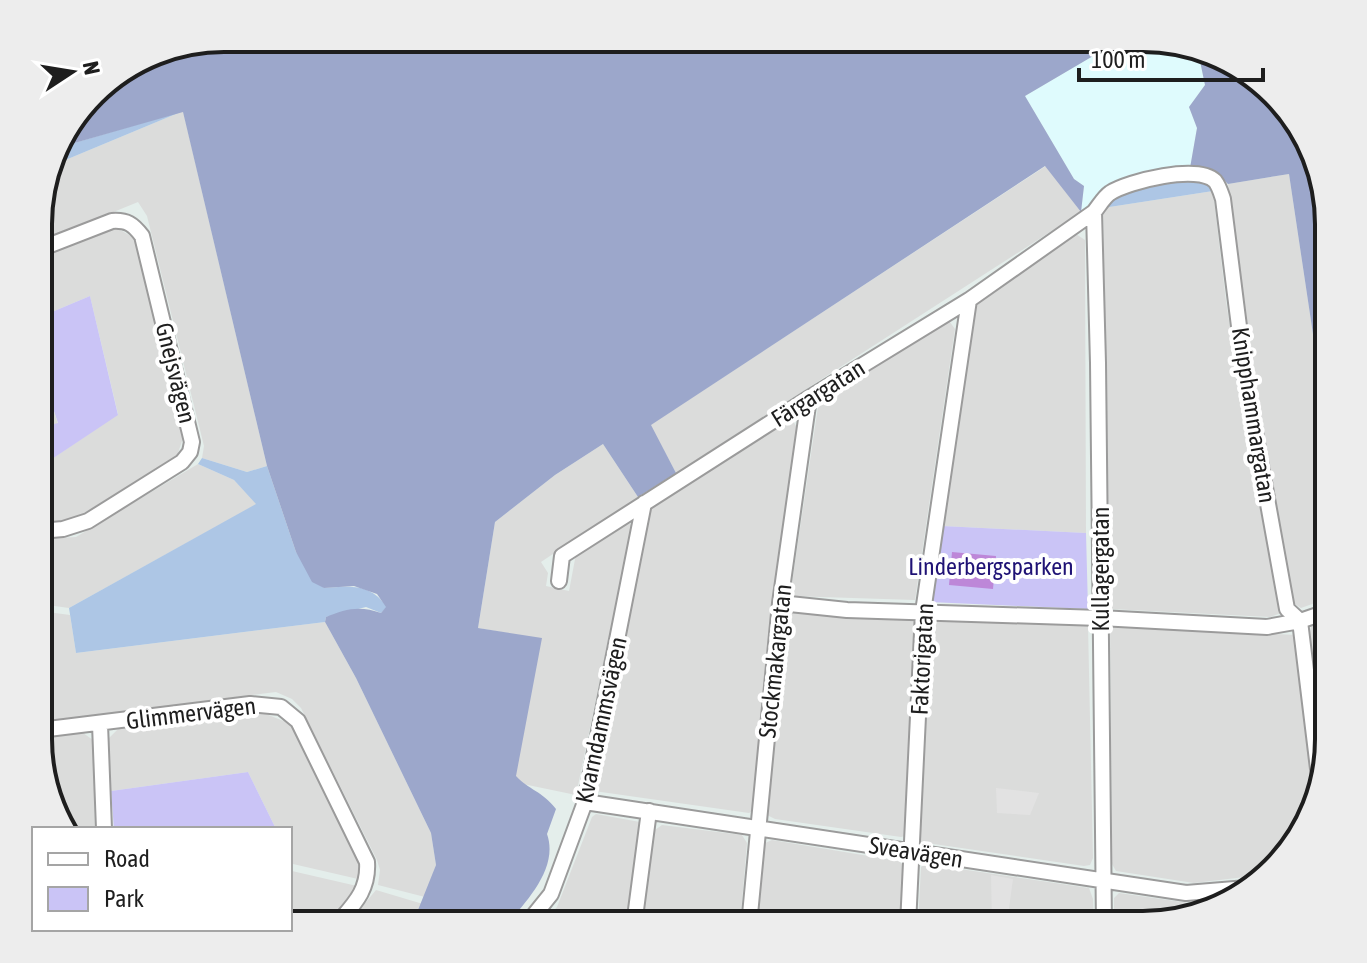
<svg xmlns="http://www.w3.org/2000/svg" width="1367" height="963" font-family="'Asap Condensed',sans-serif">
	<rect width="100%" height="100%" fill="#e4eeeb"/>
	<path fill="#dbdcdb" d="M183 111 267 466 247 472 202 458 204 446 147 216 138 202 40 242V199L51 166Z
		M1046 166 1081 212 676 473 650 425Z
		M1289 174 1329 441V598L1301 608 1292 602 1262 436 1228 184Z
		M1213 191 1226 301 1251 464 1281 613 1270 617 1110 609 1103 208Z
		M117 228 134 238 183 438 177 456 73 520 40 522V467L118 414 90 296 40 317V258Z
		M1076 234 1085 240 1086 533 942 526 975 299Z
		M947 318 955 329 915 600 790 596 819 400Z
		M40 369 58 424 40 428Z
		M791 418 798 429 754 810 749 813 594 791 650 507Z
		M603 444 638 497 541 562 548 573 546 586 569 591 576 554 621 525 629 523 632 526 576 795 523 784 515 776 541 639 478 628 495 522 555 475Z
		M198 464 234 480 257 504 69 608 40 604V539L76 537Z
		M40 611 70 615 76 653 325 622 356 678 431 833 436 865 425 897 378 885 380 870 377 860 301 708 292 699 276 692 40 722Z
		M787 611 916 618 905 836 901 837 775 819 767 815Z
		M1329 616V751L1323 766 1308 639 1311 627 1317 620Z
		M930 619 1088 625 1093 858 1090 865 1084 866 920 842Z
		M1110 626 1296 635 1314 791 1291 852 1262 875 1194 883 1116 871 1112 864Z
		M261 712 291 724 359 862 358 879 293 864 290 857V829H276L248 772 111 791 109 738 118 729Z
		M83 733 93 740 95 829H62L40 763V738Z
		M596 814 640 822 626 925H540L557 907 592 817Z
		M662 825 742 835 747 843 740 925H640L655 830Z
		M772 840 899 861 904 866 901 925H756L763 844Z
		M926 864 1089 888 1093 899 1094 925H918L921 867Z
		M292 871 357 886 326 925H290Z
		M376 890 423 904 412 925H347Z
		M1119 893 1196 904 1231 902 1226 906 1144 925H1114V898Z"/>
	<path fill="#dffbfd" d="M1155 38 1196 54 1200 61 1205 85 1189 107 1197 128 1190 168 1105 190 1081 212 1084 186 1074 179 1025 96 1122 39Z"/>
	<path fill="#adc6e5" d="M183 111 51 166 57 148Z
		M1195 180 1210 185 1213 191 1103 208 1107 199 1154 182Z
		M202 458 247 472 267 466 296 552 324 588C351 586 370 583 387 607L381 613 366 607 326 617 325 622 76 653 69 608 256 504 234 480 198 464Z"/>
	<path fill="#9ca7cb" d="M1122 39 1025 96 1074 179 1084 186 1081 212 1045 166 651 425 676 473 638 497 603 444 555 475 495 522 478 628 542 638 516 776C529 790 542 791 556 809L547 834C559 868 526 902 506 925H412L436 865 431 833 356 678 325 622 326 617C345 609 360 605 381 613L386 607 377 594 354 586 324 588 312 582 296 552 267 466 183 112 57 148 63 131 102 84 164 48Z
		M1196 54 1256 76 1310 141 1329 212V441L1289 174 1228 184C1218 173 1205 170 1190 168L1197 128 1189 107 1205 85 1200 61Z"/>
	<path fill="#cac4f6" d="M90 296 118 415 40 467V428L58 423 40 369V317Z
		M1329 374V441L1318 375Z
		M942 526 1086 533 1088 609 930 602Z
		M248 772 276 829H114L111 791Z"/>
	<path fill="#bd87d8" d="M952 552 996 556 993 589 949 585Z"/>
	<path fill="#e2e2e2" d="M1329 627V706H1328L1321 628Z
		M996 788 1039 793 1030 815 997 813Z
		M991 875 1013 879 1009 908 1013 925H992Z"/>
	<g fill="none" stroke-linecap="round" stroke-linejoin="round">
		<g stroke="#9b9b9b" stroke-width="18">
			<path id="minor" d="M1094 212 1098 363 1104 925
				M40 531 63 529 88 521 182 462 190 452 192 442 142 236C133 224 127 220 112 221L40 249
				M559 581 562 556 809 398 969 300 1094 212C1099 206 1104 197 1110 193 1129 181 1198 164 1215 181 1219 186 1221 193 1223 199L1246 382 1287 609 1300 621 1319 777
				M780 603 847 610 1100 618 1267 627 1300 621 1329 611
				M100 724 104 829
				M40 730 250 704 281 707 298 721 367 862C369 891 353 905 336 925
				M585 802 1186 893 1247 888
				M526 925 551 894 585 802 644 503
				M634 925 649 811
				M749 925 780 603 809 398
				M908 925 923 612 969 300"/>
		</g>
		<use href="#minor" stroke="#fff" stroke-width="14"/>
	</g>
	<g text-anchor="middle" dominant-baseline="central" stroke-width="8" stroke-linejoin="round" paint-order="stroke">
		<g font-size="24" fill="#1e1e1e" stroke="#fff">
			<text transform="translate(176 373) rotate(76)">Gnejsvägen</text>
			<text transform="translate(818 393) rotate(-32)">Färgargatan</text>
			<text transform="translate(1254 415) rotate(81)">Knipphammargatan</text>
			<text transform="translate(1100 569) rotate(-90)">Kullagergatan</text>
			<text transform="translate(922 659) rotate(-87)">Faktorigatan</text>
			<text transform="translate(775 661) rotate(-84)">Stockmakargatan</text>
			<text transform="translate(191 713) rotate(-7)">Glimmervägen</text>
			<text transform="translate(601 720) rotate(-78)">Kvarndammsvägen</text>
			<text transform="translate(916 852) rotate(9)">Sveavägen</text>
		</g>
		<g font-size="24" fill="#1f1275" stroke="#fff">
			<text x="991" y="566">Linderbergsparken</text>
		</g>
	</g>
	<path d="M0 0H1367V963H0ZM224 52H1143A172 172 0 0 1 1315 224V739A172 172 0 0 1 1143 911H224A172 172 0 0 1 52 739V224A172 172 0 0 1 224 52Z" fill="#ededed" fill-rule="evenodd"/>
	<path fill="none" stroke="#1e1e1e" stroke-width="4" d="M224 52H1143A172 172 0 0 1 1315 224V739A172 172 0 0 1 1143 911H224A172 172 0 0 1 52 739V224A172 172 0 0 1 224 52Z"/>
	<rect x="32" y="827" width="260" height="104" fill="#ffffff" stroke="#a5a5a5" stroke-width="2"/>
	<rect x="48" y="853" width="40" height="12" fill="#ffffff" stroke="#a5a5a5" stroke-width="2"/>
	<text x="104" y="867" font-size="24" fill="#1e1e1e">Road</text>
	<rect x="48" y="887" width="40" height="24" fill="#cac4f6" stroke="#a5a5a5" stroke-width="2"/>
	<text x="104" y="907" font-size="24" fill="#1e1e1e">Park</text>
	<g transform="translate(72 72) rotate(78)" stroke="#ffffff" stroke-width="6" paint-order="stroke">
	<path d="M0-6L14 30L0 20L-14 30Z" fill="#1e1e1e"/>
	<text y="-12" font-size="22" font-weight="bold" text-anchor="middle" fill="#1e1e1e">N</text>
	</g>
	<path d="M1079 68v12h184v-12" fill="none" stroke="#1e1e1e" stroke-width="4"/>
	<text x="1091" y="68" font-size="24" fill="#1e1e1e" stroke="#ffffff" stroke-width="6" paint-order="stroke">100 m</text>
</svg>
